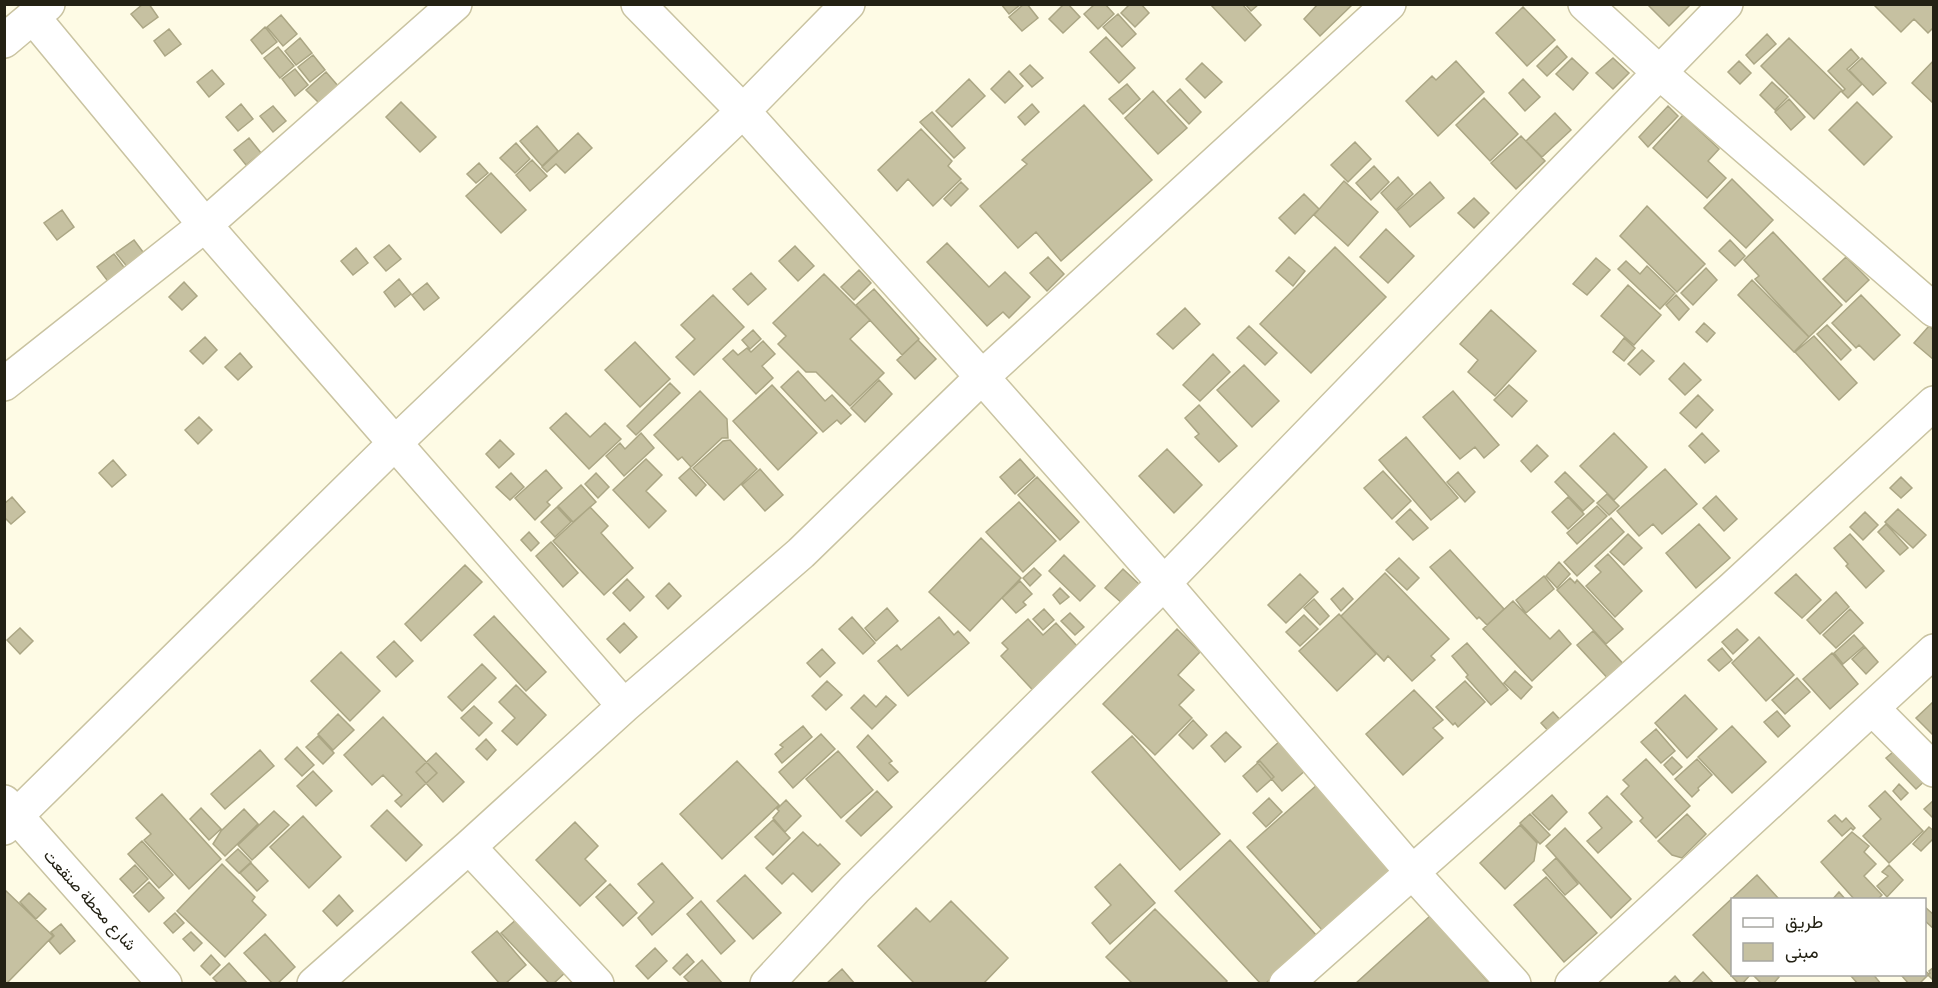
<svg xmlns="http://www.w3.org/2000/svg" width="1938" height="988" font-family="'Public Sans',Vazirmatn,sans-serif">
	<rect width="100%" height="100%" fill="#fefbe5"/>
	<path fill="#c6c1a1" stroke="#aba684" stroke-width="1.5" d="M143 4H149L158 17 143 28 131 14Z
		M1001 4H1021L1009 14Z
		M1024 4H1027L1038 18 1022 31 1009 17Z
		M1064 4H1068L1080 17 1063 33 1049 19Z
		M1095 4H1105L1114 14 1098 29 1084 14Z
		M1130 4H1141L1149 13 1135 27 1121 13Z
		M1210 4H1242L1261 25 1245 41Z
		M1245 4H1259L1251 11Z
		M1318 4H1353L1320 36 1304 19Z
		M1647 4H1691L1669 26Z
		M1873 4H1934V27L1928 33 1914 19 1901 32Z
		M1523 7 1555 40 1527 66 1496 33Z
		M1118 14 1136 34 1122 47 1103 27Z
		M281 15 297 34 283 46 267 27Z
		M265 27 277 42 262 54 251 40Z
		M169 29 181 44 165 56 154 41Z
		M1767 34 1776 44 1754 64 1746 55Z
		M1106 37 1135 68 1119 83 1090 52Z
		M300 38 312 53 296 65 285 51Z
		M1789 38 1842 90 1814 119 1761 66Z
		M1557 46 1567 57 1547 76 1537 66Z
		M278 47 294 66 280 78 264 58Z
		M1851 49 1859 58 1847 69 1862 84 1848 98 1842 92 1845 89 1828 71Z
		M313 55 325 70 310 82 298 67Z
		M1572 58 1588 73 1573 90 1556 74Z
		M1613 58 1629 73 1613 89 1596 73Z
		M1862 58 1886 83 1873 95 1849 70Z
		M1934 60V104L1912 83Z
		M1456 61 1484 92 1438 136 1406 101 1432 76 1436 80Z
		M1739 61 1751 73 1740 84 1728 72Z
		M1202 63 1222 82 1205 98 1186 79Z
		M1030 65 1043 78 1032 87 1020 74Z
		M295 69 308 85 295 96 282 79Z
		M212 70 224 84 209 97 197 82Z
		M1009 71 1023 86 1005 103 991 89Z
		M326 72 339 87 320 104 306 90Z
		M969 79 985 96 952 127 936 111Z
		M1523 79 1540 97 1525 111 1509 93Z
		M1772 82 1788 97 1775 110 1760 95Z
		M1127 84 1140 99 1123 114 1109 99Z
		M1180 89 1201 112 1189 124 1167 101Z
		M1153 91 1187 128 1158 154 1125 118Z
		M1484 98 1518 134 1490 161 1456 125Z
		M1789 99 1805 117 1791 130 1775 112Z
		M401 102 436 137 420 152 386 117Z
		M1857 102 1892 137 1864 165 1829 130Z
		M241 104 253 119 238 131 226 117Z
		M1032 104 1039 112 1025 125 1018 117Z
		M1084 105 1152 180 1061 261 1036 232 1018 248 980 206 1027 164 1022 160Z
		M273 106 286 121 273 132 260 116Z
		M1668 106 1678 116 1648 147 1639 137Z
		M932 112 965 148 954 158 920 122Z
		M1555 113 1571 130 1542 157 1526 141Z
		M1683 115 1719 149 1708 161 1726 178 1707 198 1653 148Z
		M537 126 558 151 542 166 520 141Z
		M921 129 952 161 948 166 961 179 933 206 908 179 897 191 878 170Z
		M578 133 592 148 565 173 556 164 547 172 542 167Z
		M1521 136 1545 161 1516 189 1491 163Z
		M249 138 261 153 246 165 234 150Z
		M1355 142 1371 159 1348 182 1331 165Z
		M516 143 530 159 515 173 500 158Z
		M532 160 547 176 530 191 516 175Z
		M479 163 488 173 476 183 467 174Z
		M1374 166 1389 182 1371 200 1356 183Z
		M491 173 526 210 501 233 466 196Z
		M1398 177 1413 194 1396 210 1381 193Z
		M1732 179 1773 220 1746 248 1704 208Z
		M1344 181 1378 212 1348 246 1314 215Z
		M961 182 968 189 951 206 944 199Z
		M1430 182 1444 198 1410 227 1397 211Z
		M1304 194 1319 209 1295 234 1279 218Z
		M1474 198 1489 213 1474 228 1458 213Z
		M1647 206 1705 264 1677 292 1620 236Z
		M62 210 74 227 57 240 44 223Z
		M1386 229 1414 256 1388 283 1360 257Z
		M1773 232 1842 305 1809 337 1755 279 1759 276 1744 260Z
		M134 240 146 256 129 269 116 253Z
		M1730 240 1745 256 1735 266 1719 251Z
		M947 243 989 287 1005 272 1030 297 1009 318 1003 312 987 326 927 262Z
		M389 245 401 259 386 271 374 257Z
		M795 246 814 266 798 281 779 261Z
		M1335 247 1386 297 1311 373 1260 324Z
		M356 248 368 263 353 275 341 261Z
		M114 254 127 271 110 284 97 267Z
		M1048 257 1064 274 1047 291 1030 273Z
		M1289 257 1305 271 1293 286 1276 271Z
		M1846 257 1869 280 1846 302 1823 279Z
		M1596 258 1610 270 1587 295 1573 284Z
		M1626 261 1640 274 1647 266 1675 293 1660 309 1618 269Z
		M1706 268 1717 280 1693 305 1681 293Z
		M859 270 871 283 854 300 841 287Z
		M751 273 766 289 748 305 733 289Z
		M824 274 870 320 850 339 884 373 850 406 816 372H806L778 344 786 336 773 323Z
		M399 279 411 294 395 307 384 292Z
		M1752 280 1809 337 1794 352 1738 295Z
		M184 282 197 296 182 310 169 297Z
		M427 283 439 298 424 310 412 295Z
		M1628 285 1661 315 1634 345 1601 316Z
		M874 289 919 339 902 355 856 305Z
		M713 295 744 327 694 375 676 357 695 339 681 325Z
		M1676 295 1689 309 1679 320 1666 305Z
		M1861 295 1900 335 1874 360 1859 345 1856 348 1832 323Z
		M1185 308 1200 324 1173 349 1157 334Z
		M1491 310 1536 351 1495 396 1468 372 1478 360 1460 344Z
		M1704 323 1715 333 1707 342 1696 332Z
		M1827 325 1851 350 1841 360 1817 334Z
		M1249 326 1277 353 1265 365 1237 338Z
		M1929 326 1934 330V360L1914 343Z
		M753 330 761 339 750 349 742 340Z
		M1814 336 1857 383 1839 400 1795 352Z
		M205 337 217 350 203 364 190 351Z
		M1624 338 1635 348 1624 361 1613 352Z
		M918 340 936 359 915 379 897 360Z
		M763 341 775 354 762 366 773 378 756 394 723 359 733 350 738 355 747 348 751 352Z
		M635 342 670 379 640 407 605 370Z
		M1642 350 1654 361 1640 375 1628 364Z
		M240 353 252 367 238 380 225 367Z
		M1213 354 1230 372 1200 401 1183 385Z
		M1684 363 1701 380 1685 395 1669 379Z
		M1244 365 1279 401 1252 427 1217 390Z
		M798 371 825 401 832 395 851 415 841 424 837 420 823 432 781 387Z
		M879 380 892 394 865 422 851 408Z
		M670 383 680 393 636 435 627 426Z
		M772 385 817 433 778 470 733 421Z
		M1509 385 1527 401 1512 417 1494 400Z
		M700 391 727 419 728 438H722L691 467 682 457 678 460 654 435Z
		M1453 391 1499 445 1484 458 1475 447 1460 459 1423 417Z
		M1698 395 1713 410 1696 428 1680 413Z
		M1199 405 1237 446 1219 462 1195 437 1199 434 1185 418Z
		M566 413 590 437 605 423 621 439 589 469 550 428Z
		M199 417 212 430 198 444 185 430Z
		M641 433 654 448 624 476 606 456 620 443 625 449Z
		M1614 433 1647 467 1614 500 1580 466Z
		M1702 433 1719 451 1705 463 1689 446Z
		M1406 437 1458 498 1431 520 1379 460Z
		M500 440 514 454 499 468 486 454Z
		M730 440 757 469 724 500 693 468 723 441Z
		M1537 445 1548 456 1531 472 1521 461Z
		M1167 449 1202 485 1174 513 1139 476Z
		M646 459 662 475 646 491 666 511 649 528 613 490Z
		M1020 459 1035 476 1015 494 1000 477Z
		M113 460 126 475 112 487 99 473Z
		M690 468 706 485 696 496 679 478Z
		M760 469 783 495 765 511 742 485Z
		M1665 469 1697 504 1662 534 1653 524 1639 536 1617 511Z
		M546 470 562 488 547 502 550 505 535 520 515 498Z
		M1383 471 1411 501 1392 519 1364 488Z
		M1458 472 1475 492 1465 502 1447 482Z
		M1565 472 1594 501 1583 511 1555 482Z
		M511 473 524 487 510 500 496 487Z
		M596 473 609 487 598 498 585 484Z
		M1037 477 1079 522 1060 540 1018 495Z
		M1901 477 1912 488 1901 498 1890 488Z
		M581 485 596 502 573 522 558 506Z
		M1607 494 1619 506 1609 515 1597 503Z
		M1716 496 1737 519 1724 531 1703 508Z
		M12 497 25 512 11 524 4 517V504Z
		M1568 497 1584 514 1568 529 1552 512Z
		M1019 502 1056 541 1023 572 986 532Z
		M1597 506 1607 516 1577 544 1567 533Z
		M557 507 571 522 555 537 541 522Z
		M590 507 608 526 601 533 633 568 604 595 553 541Z
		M1410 509 1428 528 1413 540 1396 522Z
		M1898 509 1926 535 1913 548 1885 522Z
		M1865 512 1878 525 1863 540 1850 527Z
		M1611 518 1624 532 1577 576 1564 562Z
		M1699 524 1730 558 1696 588 1666 553Z
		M1886 524 1908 548 1900 555 1878 532Z
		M529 532 539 543 531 551 521 540Z
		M1628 534 1642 548 1624 565 1610 552Z
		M1850 534 1884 571 1866 588 1846 566 1848 564 1834 548Z
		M981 538 1021 578 970 631 929 592Z
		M551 542 578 573 563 587 536 556Z
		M1450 550 1504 609 1487 625 1479 617 1477 619 1430 567Z
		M1608 554 1642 591 1615 617 1586 586 1601 572 1595 566Z
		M1064 555 1095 586 1080 601 1049 571Z
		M1399 558 1419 578 1407 590 1386 570Z
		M1559 562 1570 574 1557 588 1546 576Z
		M465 565 482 582 421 641 405 624Z
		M1034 568 1041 575 1030 586 1023 578Z
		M1123 569 1140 585 1123 604 1105 588Z
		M1385 573 1449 639 1431 656 1435 660 1412 681 1388 656 1384 661 1341 616Z
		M1300 574 1318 592 1286 623 1268 605Z
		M1796 574 1821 600 1802 618 1775 593Z
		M1544 576 1554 589 1526 613 1516 600Z
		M1570 578 1575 583 1577 580 1623 629 1606 644 1557 590Z
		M627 579 644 597 630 611 613 593Z
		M1020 581 1032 594 1023 602 1026 605 1016 613 1002 598Z
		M669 583 681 596 668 609 656 596Z
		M1060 588 1069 597 1060 604 1053 595Z
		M1343 588 1353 599 1341 611 1331 599Z
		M1836 592 1849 607 1820 634 1807 620Z
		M1314 599 1329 616 1320 625 1304 608Z
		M1513 601 1550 639 1559 630 1571 644 1532 681 1483 629Z
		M887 608 898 621 876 641 865 628Z
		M1044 609 1054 620 1043 630 1033 619Z
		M1850 609 1863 623 1836 648 1823 635Z
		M1070 613 1084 627 1075 635 1061 621Z
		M1339 614 1376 654 1337 691 1299 651Z
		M1304 615 1318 629 1300 646 1286 632Z
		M494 616 546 672 526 691 474 635Z
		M852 617 875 643 863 654 839 629Z
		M939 617 954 635 958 631 969 643 908 696 878 661 897 645 901 650Z
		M1028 619 1043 635 1056 623 1087 657 1042 700 1001 656 1008 649 1002 643Z
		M624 623 637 637 620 653 607 639Z
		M20 628 33 641 20 654 7 640Z
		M1177 629 1200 652 1178 675 1194 690 1179 705 1192 718 1155 755 1103 704Z
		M1737 629 1748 640 1733 654 1722 642Z
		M1593 631 1628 669 1612 683 1577 645Z
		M1854 635 1864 646 1843 664 1834 653Z
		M1759 637 1794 675 1766 701 1732 663Z
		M394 641 413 661 396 677 377 657Z
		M1467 643 1508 690 1491 705 1466 677 1468 675 1452 656Z
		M1865 647 1878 662 1866 674 1852 659Z
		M1722 648 1732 660 1719 671 1708 660Z
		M822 649 835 663 820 677 807 663Z
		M341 652 380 691 350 721 311 681Z
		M1832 653 1858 684 1830 709 1803 679Z
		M482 664 496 678 462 711 448 697Z
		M1515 671 1532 687 1521 699 1504 683Z
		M1797 678 1810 692 1785 714 1772 700Z
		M827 681 842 695 826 710 812 696Z
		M1465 681 1485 702 1458 727 1455 723 1453 725 1436 707Z
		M516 685 546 715 517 745 502 731 515 718 499 702Z
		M1414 690 1443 720 1433 728 1443 738 1403 775 1366 734Z
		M864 695 876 707 886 696 896 705 872 729 851 708Z
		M1685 695 1717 729 1687 758 1655 723Z
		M1934 701V736L1916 718Z
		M474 706 492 723 479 736 461 718Z
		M1777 711 1790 726 1778 737 1764 722Z
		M1553 712 1565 725 1553 736 1541 723Z
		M338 714 354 730 333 750 318 734Z
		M383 717 437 773 401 807 395 801 402 795 383 775 372 785 344 755Z
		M1193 720 1207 735 1193 749 1179 735Z
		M803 726 812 737 782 763 775 754 783 747 780 745Z
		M1732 726 1766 762 1732 793 1698 757Z
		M1656 729 1675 751 1661 763 1641 742Z
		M1226 732 1241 747 1225 762 1211 746Z
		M821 734 835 749 793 788 779 772Z
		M868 735 892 761 889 763 898 772 888 781 857 747Z
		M318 736 334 753 323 764 306 747Z
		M1132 736 1220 834 1180 870 1092 772Z
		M486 739 496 750 487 760 476 749Z
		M1281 740 1307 769 1282 791 1257 762Z
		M1900 746 1929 777 1916 789 1886 758Z
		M297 747 314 765 302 776 285 759Z
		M260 750 274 766 225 809 211 794Z
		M838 751 873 790 841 818 806 779Z
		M436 753 464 782 443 802 416 772Z
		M1672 757 1682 767 1673 775 1664 765Z
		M1646 759 1690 806 1656 838 1640 821 1643 818 1621 794 1629 786 1623 780Z
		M1697 759 1712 775 1698 788 1699 790 1692 797 1675 779Z
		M737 761 779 805 722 859 680 814Z
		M1260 761 1274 777 1257 792 1243 776Z
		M313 771 332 791 316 806 297 786Z
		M1318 784 1393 868 1323 931 1247 847Z
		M1899 784 1908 793 1901 800 1893 791Z
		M877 791 892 807 861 836 846 821Z
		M1885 791 1923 831 1889 863 1863 836 1881 819 1869 806Z
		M162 794 221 859 189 889 144 840 151 834 136 818Z
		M1552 795 1567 812 1549 830 1532 813Z
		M1607 796 1632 822 1598 853 1587 841 1602 828 1589 813Z
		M1269 798 1282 812 1266 827 1253 813Z
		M786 800 801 816 785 832 773 818 779 811 777 809Z
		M1934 800V819L1924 809Z
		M201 808 221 829 209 840 190 819Z
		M244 809 258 824 225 856 213 844 221 831Z
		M387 810 422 845 406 861 371 826Z
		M274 811 289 825 252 860 238 845Z
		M1530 814 1550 835 1540 844 1520 823Z
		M1687 814 1706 834 1682 858 1672 855 1658 841Z
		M1835 815 1842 822 1846 818 1855 828 1853 830 1851 828 1842 836 1828 821Z
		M303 816 341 857 309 888 270 847Z
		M773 820 790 838 773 855 755 837Z
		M575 822 598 846 585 859 606 881 580 906 536 860Z
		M1520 825 1537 843 1534 861 1505 889 1480 863Z
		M1929 827 1934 831V838L1921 851 1913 844Z
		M1565 828 1631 899 1611 918 1546 846Z
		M803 832 818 846 820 844 840 864 812 892 793 873 782 884 766 868Z
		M1852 832 1869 846 1864 852 1876 864 1864 876 1882 895 1877 900H1855L1821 862Z
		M1230 840 1317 936 1265 984H1261L1175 891Z
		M142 841 173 875 159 888 128 854Z
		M238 849 251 862 239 873 226 860Z
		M1556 858 1578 884 1565 895 1543 870Z
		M251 863 268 881 257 891 240 873Z
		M662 863 693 898 652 935 638 918 654 902 638 884Z
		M222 864 255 897 252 901 266 915 225 957 177 911Z
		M1120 864 1155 903 1110 944 1092 923 1111 905 1095 887Z
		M135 865 148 879 133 893 120 879Z
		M1889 865 1903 880 1887 897 1877 886 1888 876 1882 872Z
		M745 875 781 913 753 939 717 901Z
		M1757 875 1780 900H1732V974H1751L1742 984H1739L1693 935Z
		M1546 877 1597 933 1564 962 1514 905Z
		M149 882 164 898 149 912 134 896Z
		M610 884 637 913 623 926 596 897Z
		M4 889 53 936 6 984H4Z
		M1839 892 1846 900H1832Z
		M29 893 46 909 36 919 20 902Z
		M339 895 353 911 337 926 323 911Z
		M701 901 735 941 721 954 687 914Z
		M951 901 1008 958 983 984H915L878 946 916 908 930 922Z
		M1925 907 1934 915V929L1924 920Z
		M1155 909 1227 981 1224 984H1133L1106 957Z
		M175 913 184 923 173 933 164 923Z
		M1430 916 1490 984H1355Z
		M518 918 568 970 553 984H550L501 933Z
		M61 924 75 941 60 954 49 941 54 936 51 932Z
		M497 931 526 965 505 984H500L472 952Z
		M191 932 202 943 194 951 183 939Z
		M265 934 295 967 277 984H273L244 953Z
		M655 948 667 961 648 979 636 966Z
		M687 954 694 962 680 975 673 968Z
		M211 955 220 965 210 975 201 966Z
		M702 960 723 984H691L684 977Z
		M229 963 248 984H219L213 978Z
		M1934 967V981L1928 975 1930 973 1929 971Z
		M842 969 855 984H826Z
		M1924 970 1929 974 1919 984H1909L1901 975 1924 974Z
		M1703 972 1714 984H1691Z
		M1755 974H1776L1779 977 1773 984H1762L1754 976Z
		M1853 974H1873L1881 984H1858L1851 976Z
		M1675 976 1682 984H1667Z"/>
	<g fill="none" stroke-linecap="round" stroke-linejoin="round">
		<g stroke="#c9c3a1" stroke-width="36">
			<path id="minor" d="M638 4 743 111 982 377 1164 583 1412 872 1514 984
				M1585 4 1660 73 1934 310
				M33 17 205 225 624 706
				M4 41 48 4
				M4 384 205 225 455 4
				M1872 708 1934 770
				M4 802 165 984
				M4 828 394 444 743 111 848 4
				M469 847 597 984
				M314 984 469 847 624 706 801 553 982 377 1389 4
				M767 984 855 889 1164 583 1726 4
				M1286 984 1733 588 1934 403
				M1572 984 1934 651"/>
		</g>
		<use href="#minor" stroke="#fff" stroke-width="33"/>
	</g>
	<g text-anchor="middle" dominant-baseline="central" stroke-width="4.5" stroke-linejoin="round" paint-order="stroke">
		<g font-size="16" fill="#232114" stroke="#fff">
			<text transform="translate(90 900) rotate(48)">شارع محطة صنقعت</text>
		</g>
	</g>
	<rect width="1938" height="988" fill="none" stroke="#232114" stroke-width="12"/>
	<rect x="1731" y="898" width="195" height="78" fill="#ffffff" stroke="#a7a6a1" stroke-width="1.5"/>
	<rect x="1743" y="918" width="30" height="9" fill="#ffffff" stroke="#a7a6a1" stroke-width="1.5"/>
	<text x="1785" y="928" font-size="18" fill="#232114">طريق</text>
	<rect x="1743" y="943" width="30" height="18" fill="#c6c1a1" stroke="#a7a6a1" stroke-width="1.5"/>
	<text x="1785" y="958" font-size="18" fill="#232114">مبنى</text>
</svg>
